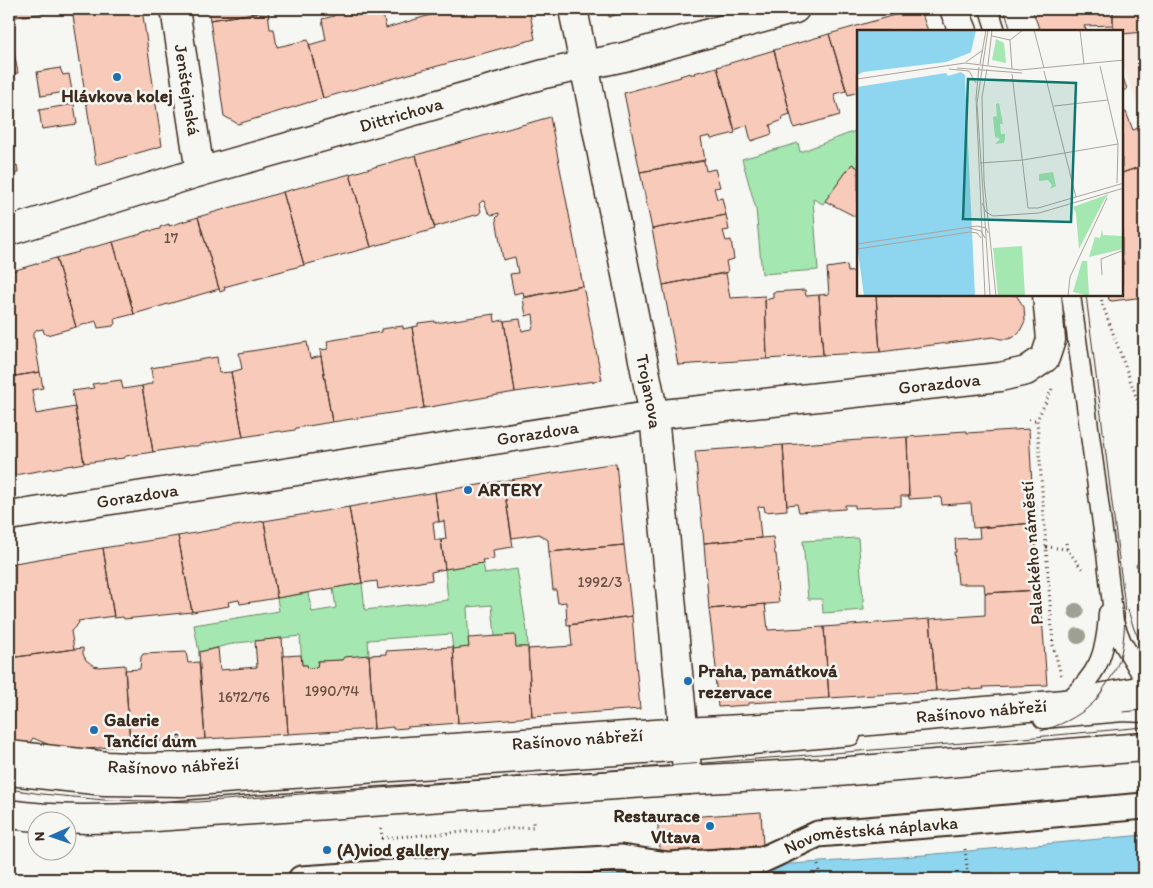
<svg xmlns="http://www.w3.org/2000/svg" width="1153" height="888" font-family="Itim,sans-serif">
	<rect width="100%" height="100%" fill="#f6f6f2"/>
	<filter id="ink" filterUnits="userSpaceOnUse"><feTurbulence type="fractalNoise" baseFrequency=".02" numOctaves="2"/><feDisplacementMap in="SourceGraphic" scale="10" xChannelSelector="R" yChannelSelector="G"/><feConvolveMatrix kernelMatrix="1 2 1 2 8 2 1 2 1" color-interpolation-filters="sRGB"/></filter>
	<g filter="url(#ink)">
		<path fill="#f6e9e1" d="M1113 9H1144V122L1122 63V31H1113Z"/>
		<path fill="#a4e7b1" stroke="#708868" d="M858 130V168L852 164 823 204 813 199 818 270 762 274 756 209 742 159 798 143 800 152Z
			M858 538 864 610 823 613 822 599H808L803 541Z
			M483 563 485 574 517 569 527 631 528 647H516L495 636 492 605 467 607 469 647 453 649 451 634 368 640 369 655 342 660 318 661 317 667 308 668 307 665H302L300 636 236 643 199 652 194 625 279 611 277 598 308 593 312 612 336 608 333 588 362 583 365 610 448 600 445 569Z"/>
		<path fill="#8ed5f0" stroke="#6d919c" d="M1144 835V879H549L902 857Z"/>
		<path fill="#f6f6f2" d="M1001 872V879H932Z"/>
		<path fill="#f7caba" stroke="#3b2a1e" d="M9 9H61L59 11 9 18Z
			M72 9H142L162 146 96 165Z
			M208 9H267L268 11 210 20Z
			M332 9H382L386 28 451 9H529L535 39 323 98 309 45 326 40 322 19 334 16Z
			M608 9H635L609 17Z
			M915 9H920L928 31H858V92L848 95 829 34Z
			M1032 9H1113V25L1084 26 1087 31H1040Z
			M1113 9H1144V32L1122 34V31H1113Z
			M268 11 270 29H274L277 47 308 40 323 98 238 124 224 116 210 20Z
			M9 27 18 73 9 74Z
			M829 34 846 91 834 94 840 115 794 128 774 50Z
			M774 50 790 114 782 117 783 120 770 125 772 134 751 141 747 125 735 130 717 67Z
			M717 67 735 133 711 139 710 136 701 138 705 160 640 172 624 93 681 77 680 76 690 73V74H695L694 73Z
			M60 68 63 75 69 74 72 91 41 96 37 72Z
			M1122 75 1127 89 1122 91Z
			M74 104 77 124 42 129 39 110Z
			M1126 112 1133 130 1141 127 1144 135V143L1139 145 1144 159V165L1122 173V113Z
			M550 117 583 286 524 297 523 292 514 294 510 274 518 273 515 257 503 260 496 218 499 215V213L492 215 488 212 484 201H482L479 204 481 211 479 214 434 227 416 155Z
			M416 155 435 229 371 247 350 174Z
			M9 160 10 167 17 165 18 173 9 174Z
			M704 161 706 171 715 169 720 187 714 188 717 199 722 198 726 215 652 229 640 172Z
			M852 164 858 168V218L825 201Z
			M1140 167 1141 172H1144V297L1112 301 1109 300 1108 295H1122V264H1124L1122 257V173Z
			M350 174 371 247 304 265 283 192Z
			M283 192 304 265 224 287 225 290 220 292 198 217Z
			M726 215 729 230 723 231 726 241 731 240 734 259 726 261 728 272 663 285 652 229Z
			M198 217 219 289 134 314 113 242 141 234V233L150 230 151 231 160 229V227L169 224V226Z
			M113 242 134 314 114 319 115 323 113 326 98 328 96 321 76 327 56 258 79 252 78 251Z
			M56 258 76 327 47 335 44 333 43 329 38 330 37 329 33 334V338H34L40 372 9 377V272Z
			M847 265 848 272 858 271V295H876L880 352 823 355 819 295 829 294 827 268Z
			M726 273 730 298 765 296 767 359 678 365 663 285Z
			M583 286 602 380 515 392 504 321 520 319 522 331 532 329 534 324 533 314 526 316 523 298Z
			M805 290 806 296 819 295 823 355 767 359 765 300 773 298V292Z
			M876 295H1016L1024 307 1025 321 1020 331 1014 337 1008 339H1001L993 337 880 352Z
			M494 314 495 322 503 320 504 321 515 392 424 408 412 327 418 326V323L435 321V323Z
			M403 326V329L412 327 424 408 332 422 320 350 328 349 327 341 381 332V329Z
			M307 342 310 359 321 356 332 422 296 428 295 430 282 432 280 431 243 437 231 372 242 369 239 353Z
			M217 357 219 373 231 372 243 437 207 443 197 446H189L153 452 142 386 153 383 151 368Z
			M40 372 43 388 32 390 36 414 75 407 84 463 9 476V377Z
			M121 380 123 389 142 386 153 452 126 456 124 458 84 463 72 391 94 388 92 384Z
			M1029 429 1034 523 973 528 971 503 942 505 941 497 909 499 907 437 950 434V432L967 431V433Z
			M907 437 909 496H901V506L855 508V505H845V509L799 512 797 504 787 505 783 445Z
			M783 445 787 510 765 512 764 506 758 507 761 538 704 543 695 451Z
			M616 463 624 545 549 552 548 540 539 534 512 538 503 481Z
			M503 481 513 547 493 550 494 559 482 560 483 563 445 569 441 540 446 539 444 521 439 522 435 492Z
			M435 492 439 522H433L435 540H441L445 569 431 572 432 580 378 589 377 581 362 583 349 507Z
			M349 507 362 583 277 598 264 521Z
			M264 521 277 598 240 604 239 600 228 602 229 606 192 612 178 536Z
			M1034 523 1040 590 985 593 984 584H958L957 572 956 571 954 552H956L955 539 980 538 979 528Z
			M178 536 192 612 124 619 123 617 114 618 103 548Z
			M773 537 775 554H776L778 573H776L779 603 709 609 704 543Z
			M624 545 632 616 567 625 566 602 558 603 556 590H553L549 552Z
			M103 548 114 616 78 621 79 623 71 631 74 649 9 658V564Z
			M1040 590 1047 685 983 687 984 689 971 690 970 688 936 691 930 619 985 615V593Z
			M765 604 768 630 824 627 829 698 796 700V701L782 702V701L749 703V705L718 707 715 676H717L709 609Z
			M632 616 640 709 532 717 528 649 572 646 570 625Z
			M930 619 936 691 829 698 824 627Z
			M515 635 516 647H528L532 717 458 723 453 649 469 647 468 638Z
			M282 638 288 734 205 739 199 652 218 648 220 670 257 667 255 641Z
			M453 647 458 723 407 727V728L393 729V727L374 729 369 655 386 654V651Z
			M83 648V654L86 660 94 666 99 667 125 665 130 745 88 749H64L52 746 33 738 29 744 9 750V658Z
			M186 652 188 663 199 662 205 739 130 743 125 670 140 669 141 657 143 654Z
			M301 655 302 665H307L308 668 317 667 318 661 342 660 344 657 369 655 374 729 288 734 283 656Z
			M761 812 763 845 660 852 659 832H658V819Z"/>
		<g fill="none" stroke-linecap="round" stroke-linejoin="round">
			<g stroke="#3b2a1e" stroke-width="21">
				<path id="service" d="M989 9 996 31
					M1071 295 1106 553 1114 622 1122 642 1144 679
					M1065 703C1098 675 1106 655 1108 613
					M1043 719 1123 712 1144 713
					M9 776 104 786 182 787 686 751 851 736"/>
			</g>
			<g stroke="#3b2a1e" stroke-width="29">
				<g id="pedestrian">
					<path id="s1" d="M301 879 621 858 668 865 762 860 818 834 963 822 1144 806"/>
				</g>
			</g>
			<g stroke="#3b2a1e" stroke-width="31">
				<g id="minor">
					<path id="s2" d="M175 9 200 172"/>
					<path id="s3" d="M573 9 654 415 688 780"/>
					<path d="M954 9 963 31"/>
					<path id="s4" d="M9 231 200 172 544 74 624 57 795 9"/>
					<path id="s5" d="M9 516 654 415 1000 377 1026 371 1045 358 1051 340 1047 295"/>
				</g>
			</g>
			<g stroke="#3b2a1e" stroke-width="31">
				<g id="secondary">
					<path id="s6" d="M9 755 107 766 144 768 179 767 684 732 836 724 1064 704 1144 690"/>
					<path d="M9 814C57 821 106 819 155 817L688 780 837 772 1144 747"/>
				</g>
			</g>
			<path stroke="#3b2a1e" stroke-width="3" stroke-dasharray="1 4" stroke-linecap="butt" d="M1101 295 1102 303 1144 418
				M1052 389 1037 420 1053 645 1061 675
				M1029 420H1037
				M1066 543 1067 549 1082 569
				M1046 547 1067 549
				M1136 565 1144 567
				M381 828 382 838 533 827V819
				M965 849 968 875
				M818 865 820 879"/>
			<use href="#service" stroke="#f6f6f2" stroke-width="18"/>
			<use href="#pedestrian" stroke="#f6f6f2" stroke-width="25"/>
			<use href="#minor" stroke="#f6f6f2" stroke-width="28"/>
			<use href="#secondary" stroke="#f6f6f2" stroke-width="28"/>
			<path stroke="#3b2a1e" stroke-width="1" d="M1004 9 1011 31
				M1128 610 1134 629 1144 649
				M1141 674 1144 677
				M1123 712 1144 710
				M1041 731C1059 726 1078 717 1092 704 1099 698 1103 689 1108 682 1114 673 1119 664 1121 653 1125 636 1125 617 1124 599L1086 295
				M9 789 42 794 104 800 198 802 1002 740 1144 727"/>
		</g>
		<g fill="#9da092">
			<circle cx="1076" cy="611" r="8"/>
			<circle cx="1078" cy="636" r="8"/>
		</g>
	</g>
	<g fill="#1f6fb2" stroke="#f6f6f2" stroke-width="2">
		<circle cx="117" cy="77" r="5"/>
		<circle cx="468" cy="490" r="5"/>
		<circle cx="688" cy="681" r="5"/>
		<circle cx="94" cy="730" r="5"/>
		<circle cx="710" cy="826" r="5"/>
		<circle cx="327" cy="850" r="5"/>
	</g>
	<g text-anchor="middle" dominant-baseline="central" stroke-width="5" stroke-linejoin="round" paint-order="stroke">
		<g font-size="15" fill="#6a5245">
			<text x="171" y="238">17</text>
			<text x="600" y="582">1992/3</text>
			<text x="332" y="691">1990/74</text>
			<text x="244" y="697">1672/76</text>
		</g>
		<g font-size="18" fill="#3b2a1e" stroke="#f6f6f2">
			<text stroke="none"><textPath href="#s2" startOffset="82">Jenštejnská</textPath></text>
			<text stroke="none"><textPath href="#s4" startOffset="409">Dittrichova</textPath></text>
			<text stroke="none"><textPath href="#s5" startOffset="940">Gorazdova</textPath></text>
			<text stroke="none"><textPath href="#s3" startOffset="390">Trojanova</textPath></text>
			<text stroke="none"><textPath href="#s5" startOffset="535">Gorazdova</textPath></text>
			<text stroke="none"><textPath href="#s5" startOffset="130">Gorazdova</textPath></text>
			<text transform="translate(1032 553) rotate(-94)">Palackého náměstí</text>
			<text stroke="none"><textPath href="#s6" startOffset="975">Rašínovo nábřeží</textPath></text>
			<text stroke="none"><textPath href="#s6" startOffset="570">Rašínovo nábřeží</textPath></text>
			<text stroke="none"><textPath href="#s6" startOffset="165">Rašínovo nábřeží</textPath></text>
			<text stroke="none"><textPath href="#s1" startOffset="576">Novoměstská náplavka</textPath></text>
		</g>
		<g font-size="18" font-weight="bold" fill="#3b2a1e" stroke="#f6f6f2" text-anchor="start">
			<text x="117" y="96" text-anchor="middle">Hlávkova kolej</text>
			<text x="478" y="490">ARTERY</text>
			<text x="698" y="671">Praha, památková<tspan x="698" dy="21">rezervace</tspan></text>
			<text x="104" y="720">Galerie<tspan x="104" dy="21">Tančící dům</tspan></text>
			<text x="700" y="816" text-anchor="end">Restaurace<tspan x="700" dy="21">Vltava</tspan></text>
			<text x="337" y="850">(A)viod gallery</text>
		</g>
	</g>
	<g transform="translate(857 30)">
		<rect width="266" height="266" fill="#f6f6f2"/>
		<path d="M139 9 147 13 149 33 135 30ZM142 73 146 94H143L144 104H148V109L147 113 138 114 143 109 138 107 136 87 140 86 139 74ZM196 142 199 156 193 159 195 155 191 150 182 151V144ZM252 164 247 170 222 219 219 183 216 177ZM245 200 246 205 266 206V219L232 227 238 207 243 208ZM165 216 168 266H141L136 218ZM225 231H230L232 266 216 262Z" fill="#a4e7b1"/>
		<path d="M0 0H119L108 48 118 266H7L0 215Z" fill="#8ed5f0"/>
		<path d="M115 22 110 47 104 42 91 46 89 43 0 57V45L6 42 89 32Z" fill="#f6f6f2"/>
		<path fill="none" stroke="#8ed5f0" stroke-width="2.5" d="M77 201 75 171 105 148M78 210 81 266"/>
		<path fill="none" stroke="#aba49d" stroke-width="1" d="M131 0 120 73 133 266M177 0 187 38M223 0 227 34M135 6 153 10 155 39M153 10 166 0M109 32 126 20M123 34 129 0M131 35 135 0M243 36 261 114 260 153M122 37 119 68 128 266M100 38 165 43M92 39 112 41 119 53M130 39 125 67 127 151 139 266M187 41 219 167M155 44 171 178H181L267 153M0 49 108 33 163 40 267 30M197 76 251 70M123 133 166 130 261 114M125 173 129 182 136 186 182 183 267 158M112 198 124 201 128 208M0 214 120 196 129 198 131 203M0 219 113 202 120 203 124 208M245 245 244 229 267 220M211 266 213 247 250 168"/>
		<path fill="#0f766e" fill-opacity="0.15" stroke="#0f766e" stroke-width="2.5" d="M111 49 219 53 214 192 106 189Z"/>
		<rect width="266" height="266" fill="none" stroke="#3b2a1e" stroke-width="2.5"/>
	</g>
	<rect width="1153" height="888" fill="none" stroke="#f6f6f2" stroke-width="30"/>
	<rect x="15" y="15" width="1123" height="858" fill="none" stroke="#3b2a1e" stroke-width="2" filter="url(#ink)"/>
	<g transform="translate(52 836) rotate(268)"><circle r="24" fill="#f6f6f2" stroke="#aba49d"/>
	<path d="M0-4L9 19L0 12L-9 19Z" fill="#1f6fb2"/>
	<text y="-8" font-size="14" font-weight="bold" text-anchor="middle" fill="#3b2a1e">N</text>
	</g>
</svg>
